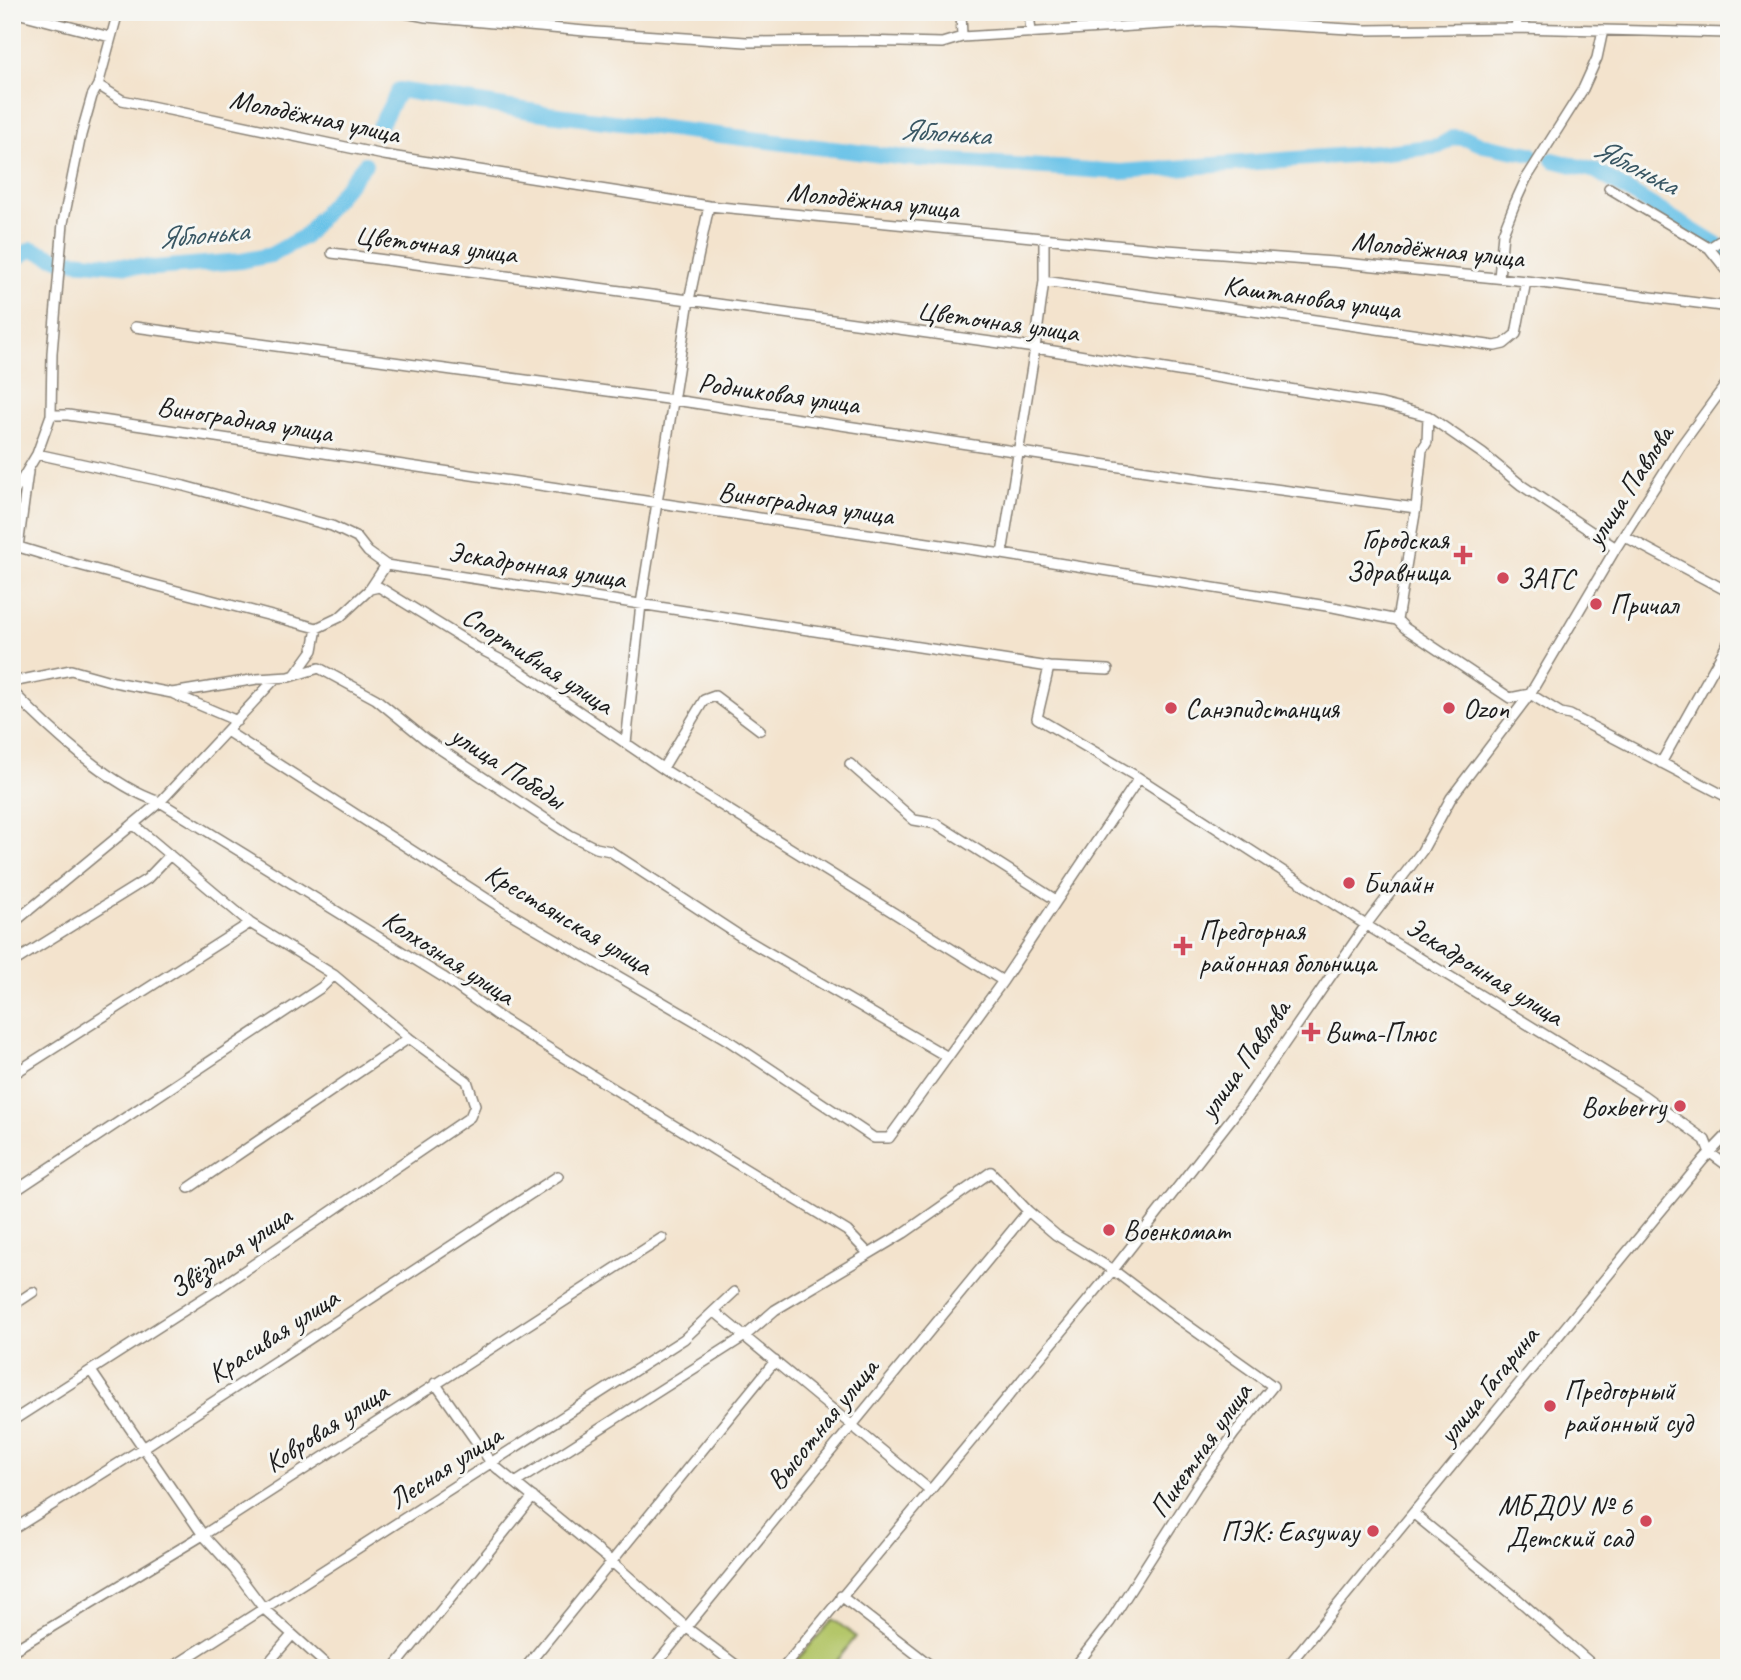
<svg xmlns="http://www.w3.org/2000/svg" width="1741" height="1680" font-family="Caveat,sans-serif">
	<rect width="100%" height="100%" fill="#f6f6f2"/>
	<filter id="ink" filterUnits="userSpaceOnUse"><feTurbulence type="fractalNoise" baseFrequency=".0143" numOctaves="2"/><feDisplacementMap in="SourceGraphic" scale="14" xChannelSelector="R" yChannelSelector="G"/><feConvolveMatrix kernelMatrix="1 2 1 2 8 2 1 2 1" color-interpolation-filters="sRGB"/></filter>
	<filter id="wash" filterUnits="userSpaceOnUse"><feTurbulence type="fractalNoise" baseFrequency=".00686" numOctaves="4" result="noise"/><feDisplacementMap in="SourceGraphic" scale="28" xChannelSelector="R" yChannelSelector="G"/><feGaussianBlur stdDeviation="1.57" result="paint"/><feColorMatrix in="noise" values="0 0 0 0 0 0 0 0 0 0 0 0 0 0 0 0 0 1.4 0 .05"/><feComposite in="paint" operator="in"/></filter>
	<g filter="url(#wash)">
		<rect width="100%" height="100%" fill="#f3e3cd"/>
		<path fill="#b4c669" stroke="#687142" stroke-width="2" d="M833 1619 856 1637 831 1668H790Z"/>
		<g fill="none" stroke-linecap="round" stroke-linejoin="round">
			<path stroke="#6bc3e8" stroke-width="16" d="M377 131 399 90 549 114 906 158 1121 172 1377 153 1439 146 1454 137 1469 139 1483 145 1531 154
				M1553 160 1596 171 1726 251 1729 249
				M12 261 32 249 61 260 154 268 241 261 271 255 305 236 365 164"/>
		</g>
	</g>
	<g filter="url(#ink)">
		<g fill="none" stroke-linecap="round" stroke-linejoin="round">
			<g stroke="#888074" stroke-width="12">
				<path id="minor" d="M13 12 110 37
					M118 12 98 85 122 100 384 155 709 206 1167 250 1334 262 1526 281 1729 307
					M400 12 426 17 596 32 746 42 860 41 942 43 962 37 1211 21 1366 30 1516 28 1729 33
					M961 12 962 37
					M1029 12 1031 33
					M1516 28 1518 12
					M1609 188 1709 248 1729 273
					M1709 248 1729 235
					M332 253 689 300 1035 348 1382 404 1428 416 1483 454 1521 485 1616 548
					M1499 278 1503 233 1515 203 1526 179 1583 89 1597 58 1603 30
					M1044 281 1495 346 1504 344 1516 334 1526 281
					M135 327 674 400 1207 480 1416 508
					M51 415H68L1002 554 1333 607 1397 620 1405 628 1510 698 1530 694 1561 713 1570 715 1729 798
					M37 454 184 486 332 526 357 538 368 552 386 565 1049 667 1037 718 1139 778 1366 925 1643 1095 1705 1140 1710 1153 1729 1167
					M12 496 37 454 51 415 52 353 63 223 81 135 92 96 98 85
					M1624 536 1729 592
					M12 545 75 564 317 628 340 617 370 589 379 587 478 648 511 665 668 772 1003 981
					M18 547 28 472
					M1002 554 1035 348 1044 281V239
					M370 589 386 565
					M1397 620 1416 508 1422 450 1427 442 1428 416
					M1049 667 1108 670
					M295 675 313 650 317 628
					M12 682 71 670 114 682 172 693 257 679 289 677 319 668 376 699 425 739 570 835 596 848 610 851 740 936 946 1056
					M12 691C48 728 111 787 160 802L443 977 502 1019 606 1084 847 1231 868 1253
					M174 694 237 721
					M228 732 506 911 726 1039 874 1138H889L1003 981 1139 778
					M626 743 641 604 689 300 709 206
					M1661 763 1729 641
					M850 764 914 820 937 824 1056 900
					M663 768 704 700 715 696 760 730
					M12 924 160 802 276 678
					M12 963 147 879 170 855
					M12 1075 250 923
					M189 1188 409 1038
					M12 1193 322 987 334 975
					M12 1306 33 1292
					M715 1312 930 1490
					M91 1371 203 1535 234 1569 264 1609 330 1668
					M435 1383 492 1464 612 1562 687 1628 740 1668
					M12 1421 213 1292 470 1117 475 1105 467 1081 409 1038 334 975 250 923 133 824
					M515 1483 745 1336 775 1310 904 1233 991 1172 1028 1211 1056 1235 1113 1270 1159 1305 1273 1386 1234 1434 1197 1486 1110 1622 1074 1668
					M1414 1514 1513 1595 1596 1668
					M12 1530 143 1448 558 1176
					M841 1596 934 1668
					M12 1651 203 1535 662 1238
					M171 1668 684 1339 734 1292
					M264 1668 292 1635
					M394 1668 533 1497
					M525 1668 775 1361
					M653 1668 1028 1211
					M783 1668 1113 1270 1245 1101 1366 925 1422 851 1451 798 1530 694 1616 548 1680 447 1729 380
					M1286 1668 1627 1252 1704 1159 1729 1133"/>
			</g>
			<use href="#minor" stroke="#fff" stroke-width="9"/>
		</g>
	</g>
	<g fill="#d1495b" stroke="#f6f6f2" stroke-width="2.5">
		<path d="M1459.5 544.5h7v7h7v7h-7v7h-7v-7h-7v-7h7z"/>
		<circle cx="1503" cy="578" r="7"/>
		<circle cx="1596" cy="604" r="7"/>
		<circle cx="1171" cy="708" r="7"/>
		<circle cx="1449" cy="708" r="7"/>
		<circle cx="1349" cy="883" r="7"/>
		<path d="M1179.5 935.5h7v7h7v7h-7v7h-7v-7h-7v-7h7z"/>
		<path d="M1307.5 1021.5h7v7h7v7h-7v7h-7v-7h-7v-7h7z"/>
		<circle cx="1680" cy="1106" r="7"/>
		<circle cx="1109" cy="1230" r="7"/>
		<circle cx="1550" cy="1406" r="7"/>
		<circle cx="1646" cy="1521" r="7"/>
		<circle cx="1373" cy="1531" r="7"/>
	</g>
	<g text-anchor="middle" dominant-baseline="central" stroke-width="6" stroke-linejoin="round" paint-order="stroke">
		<g font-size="28" fill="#1c1c1c" stroke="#f6f6f2">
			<text transform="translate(315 116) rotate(12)">Молодёжная улица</text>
			<text transform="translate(873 200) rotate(6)">Молодёжная улица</text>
			<text transform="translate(436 244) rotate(7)">Цветочная улица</text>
			<text transform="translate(1438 249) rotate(6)">Молодёжная улица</text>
			<text transform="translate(1312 297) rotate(8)">Каштановая улица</text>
			<text transform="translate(998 321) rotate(8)">Цветочная улица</text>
			<text transform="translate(779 393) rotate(8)">Родниковая улица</text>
			<text transform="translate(245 419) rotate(9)">Виноградная улица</text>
			<text transform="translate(1629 486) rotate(-57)">улица Павлова</text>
			<text transform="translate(806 503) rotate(8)">Виноградная улица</text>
			<text transform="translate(537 565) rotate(9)">Эскадронная улица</text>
			<text transform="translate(538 660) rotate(33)">Спортивная улица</text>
			<text transform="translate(508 767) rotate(33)">улица Победы</text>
			<text transform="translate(569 919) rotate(31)">Крестьянская улица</text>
			<text transform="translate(449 957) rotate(33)">Колхозная улица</text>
			<text transform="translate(1485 971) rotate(32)">Эскадронная улица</text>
			<text transform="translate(1244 1059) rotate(-55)">улица Павлова</text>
			<text transform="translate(230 1252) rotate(-34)">Звёздная улица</text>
			<text transform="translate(273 1335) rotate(-33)">Красивая улица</text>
			<text transform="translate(1488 1385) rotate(-51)">улица Гагарина</text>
			<text transform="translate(822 1424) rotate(-51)">Высотная улица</text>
			<text transform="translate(326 1427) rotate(-33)">Ковровая улица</text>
			<text transform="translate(1200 1450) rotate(-55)">Пикетная улица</text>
			<text transform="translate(445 1467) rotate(-33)">Лесная улица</text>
		</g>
		<g font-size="28" fill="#1c1c1c" stroke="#f6f6f2" text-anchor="start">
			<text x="1449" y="539" text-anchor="end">Городская<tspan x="1449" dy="32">Здравница</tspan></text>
			<text x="1517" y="578">ЗАГС</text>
			<text x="1610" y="604">Причал</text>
			<text x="1185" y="708">Санэпидстанция</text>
			<text x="1463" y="708">Ozon</text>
			<text x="1363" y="883">Билайн</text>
			<text x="1199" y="930">Предгорная<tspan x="1199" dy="32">районная больница</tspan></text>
			<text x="1325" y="1032">Вита-Плюс</text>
			<text x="1666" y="1106" text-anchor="end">Boxberry</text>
			<text x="1123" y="1230">Военкомат</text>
			<text x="1564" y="1390">Предгорный<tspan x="1564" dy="32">районный суд</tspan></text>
			<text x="1632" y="1505" text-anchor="end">МБДОУ № 6<tspan x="1632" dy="32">Детский сад</tspan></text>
			<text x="1359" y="1531" text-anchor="end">ПЭК: Easyway</text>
		</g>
		<g font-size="30" font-style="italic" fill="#385663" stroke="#f6f6f2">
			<text transform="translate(945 132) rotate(4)">Яблонька</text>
			<text transform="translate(1636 166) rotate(27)">Яблонька</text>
			<text transform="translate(203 234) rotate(-5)">Яблонька</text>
		</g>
	</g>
	<rect width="1741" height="1680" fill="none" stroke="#f6f6f2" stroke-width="42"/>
</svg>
